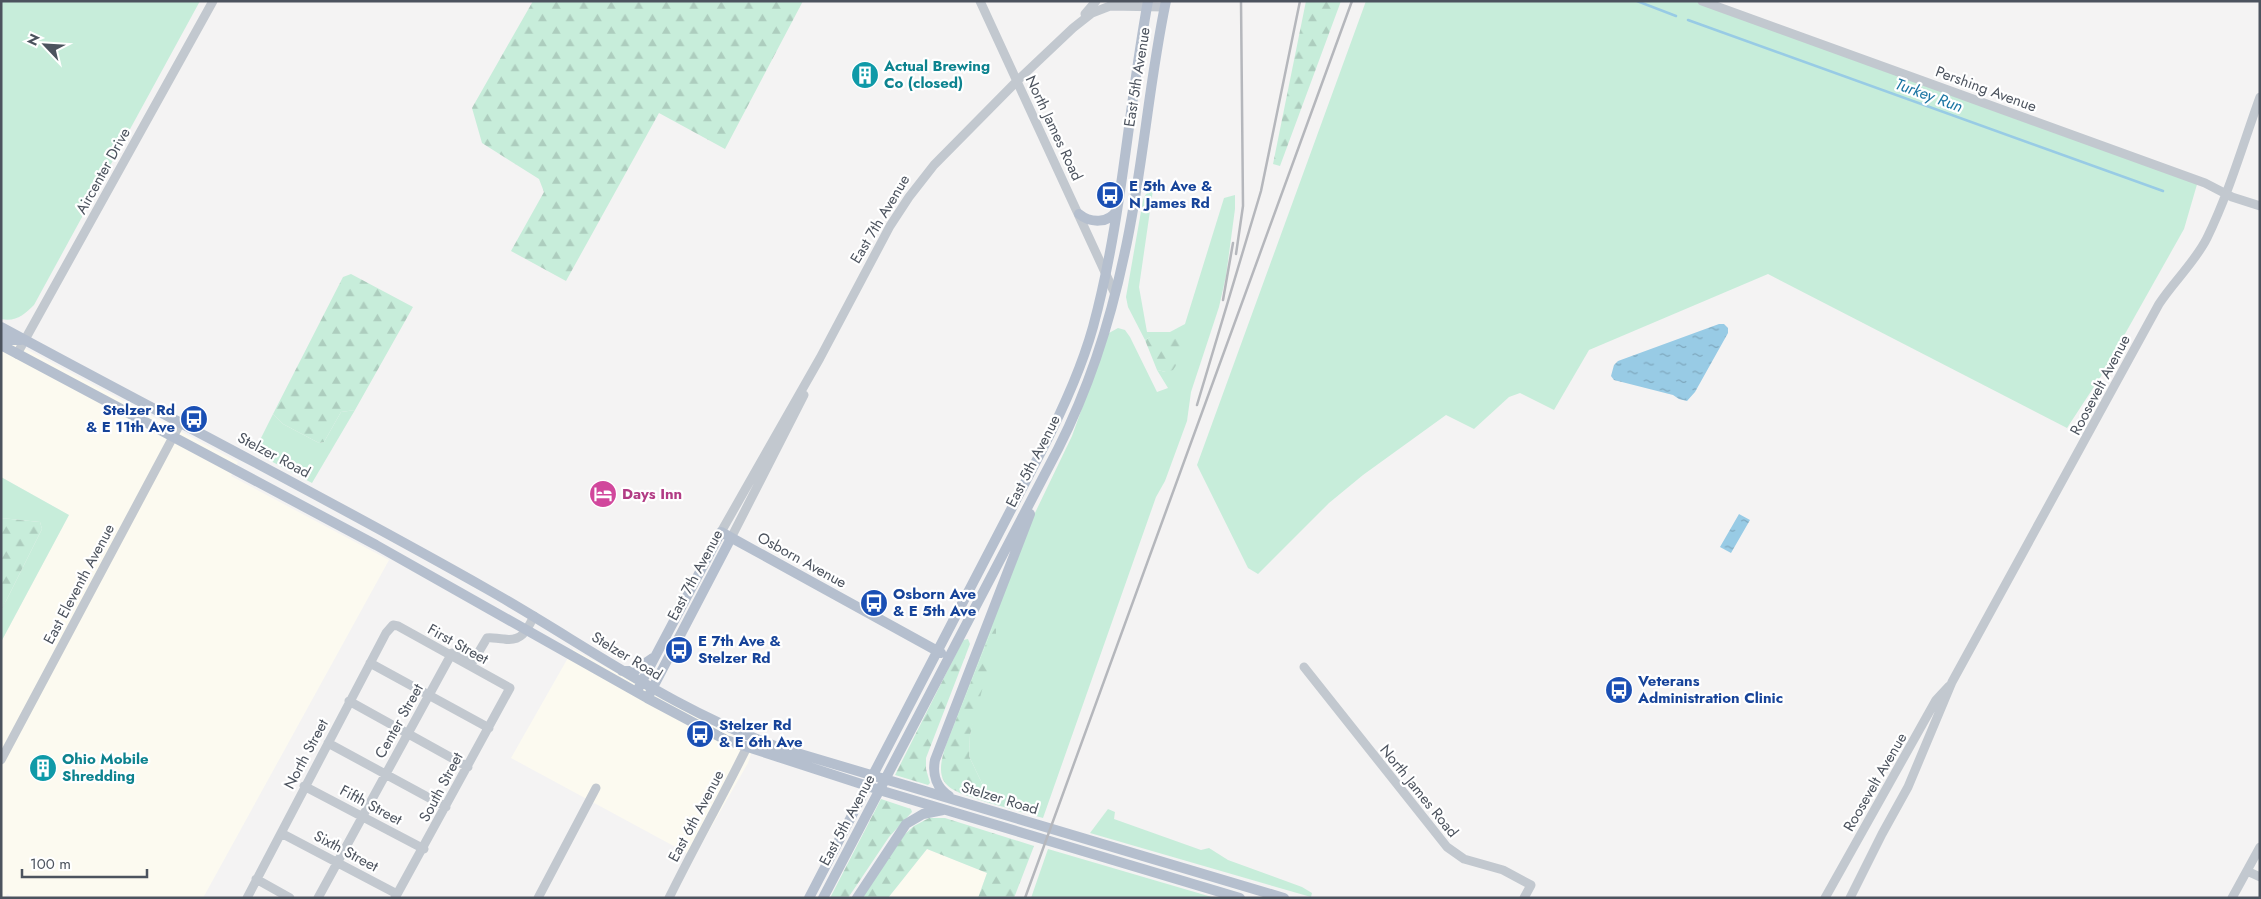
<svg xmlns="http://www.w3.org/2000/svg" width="2261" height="899" font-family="Jost,sans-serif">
	<defs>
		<pattern id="forest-firs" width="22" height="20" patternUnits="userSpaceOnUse" patternTransform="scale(1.25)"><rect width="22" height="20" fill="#c7edda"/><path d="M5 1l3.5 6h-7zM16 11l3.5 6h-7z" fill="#adcdbe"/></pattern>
		<pattern id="water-ripples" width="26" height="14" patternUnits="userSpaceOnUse" patternTransform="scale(1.25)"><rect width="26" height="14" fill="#98cbe5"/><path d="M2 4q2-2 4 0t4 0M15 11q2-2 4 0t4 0" fill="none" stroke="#7ea7bd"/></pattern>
	</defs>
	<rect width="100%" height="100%" fill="#f4f3f3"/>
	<path fill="#fcfaf0" d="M9 340 238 462 231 476 389 560 203 898H14L7 894 5 898H1V642L69 515 1 477V354Z
		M573 649 722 731 754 745 748 763 694 857 511 758Z
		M927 849 987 873 978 898H888Z"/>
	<path fill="#c7edda" d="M1 1H200L34 305C24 315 16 322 1 319Z
		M1366 1H1702L2198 181 2184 229 2103 373 2067 428 1768 274 1589 350 1554 410 1520 393 1509 397 1474 429 1446 415 1363 475 1329 503 1258 574 1248 568 1197 465Z
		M1153 190 1139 287 1147 332H1170L1185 324 1224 198 1235 195V209L1226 276 1219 307 1191 392 1187 421 1165 481 1156 497 1043 818 986 802 988 796 969 756 970 735 993 626 946 745 1021 542 1072 436 1109 333 1118 328 1125 330 1130 337 1157 392 1168 388 1157 370 1166 372 1150 337 1145 340 1128 307 1126 297 1143 200 1146 194Z
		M355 410 312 483 254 452 273 414 283 424 319 443 324 442 341 412Z
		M1 477 69 515 1 642V611L42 529 40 522 1 518Z
		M1108 809 1115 812 1114 819 1201 850 1209 848 1228 860 1302 887 1312 893 1311 897 1090 833Z
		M1048 849 1215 898H1031Z"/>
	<path fill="url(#forest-firs)" d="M533 1H803L725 149 659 113 566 281 511 251 544 192 539 179 482 143 472 108Z
		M1306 1H1341L1280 166 1273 164Z
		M351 274 413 307 355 410 341 412 324 442 319 443 283 424 273 414 343 277Z
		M1178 336 1184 338 1188 344 1185 352 1173 370 1166 372 1157 370 1145 340 1150 337Z
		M1 518 40 522 42 529 1 611Z
		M993 626 996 629V638L970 735 969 756 988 796 986 802C951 790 931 788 946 745Z
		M968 639 970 644 926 758V769L930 783 928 785 895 775 963 640Z
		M881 799 911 809 912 812 889 837 848 898H830Z
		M929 818H945L1034 846 1014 898H978L987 873 927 849 888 898H862L904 835 914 826Z"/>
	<path fill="url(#water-ripples)" d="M1719 324H1724L1728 328V333L1695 392 1687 401 1679 399 1673 395 1614 380 1611 376 1614 365 1618 361Z
		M1739 514 1750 520 1731 553 1720 547Z"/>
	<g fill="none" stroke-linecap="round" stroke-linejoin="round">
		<path stroke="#98cbe5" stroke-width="2.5" d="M1637 1 1676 16
			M1688 20 2163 191"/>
		<path stroke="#c2c8cf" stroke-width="9" d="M980 1 1115 294
			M1702 1 2205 183 2232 197 2260 206
			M1085 14 1096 1
			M17 354 213 1
			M721 532 820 358 890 226 909 197 934 165 1017 81 1073 28 1092 13 1110 6 1164 7
			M731 538 804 395
			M370 663 489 728
			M1304 667 1447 847 1464 859 1503 870 1531 885 1524 898
			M349 701 468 767
			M328 743 446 807
			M1 760 181 422
			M304 786 424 849
			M281 833 397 894
			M2247 871 2260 877
			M256 879 290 898
			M247 898 386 633 393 625 398 626 510 688 395 898
			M318 898 452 653 474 660 487 638C492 637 498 639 504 639 522 642 527 630 534 616
			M538 898 596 788
			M669 898C694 847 722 798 747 747
			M1825 898 1936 700 1949 686
			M1850 898 1882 834 1908 787 1952 682 2159 304C2174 281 2195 262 2207 238 2229 193 2243 144 2260 97
			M2232 898 2260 847"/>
		<path stroke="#b5bfce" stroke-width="10" d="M1079 214C1090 223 1109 224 1117 210
			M1 327C163 415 327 498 487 589 586 645 678 714 787 750L1284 898
			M1 336 9 340H21
			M1 345 376 545 647 698 726 740 886 792 1240 898
			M622 671H634L653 658
			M638 689 721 532 941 653
			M649 695 731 538
			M949 796C937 788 932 775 935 760L1030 514
			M809 898 1042 450C1062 411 1081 370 1093 327 1122 221 1128 109 1148 1
			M823 898 1058 449C1089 388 1110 322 1124 256 1143 172 1148 86 1166 1
			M857 898 906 824 923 814 943 810"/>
		<path stroke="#b5b7bc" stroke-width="2.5" d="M1236 254 1243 206 1241 1
			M1223 300 1233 243
			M1197 405 1261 191 1300 1
			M1025 898 1352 1"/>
	</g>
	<defs>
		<g id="building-disc" transform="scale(1.4375)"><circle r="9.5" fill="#0f9aa8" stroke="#fff"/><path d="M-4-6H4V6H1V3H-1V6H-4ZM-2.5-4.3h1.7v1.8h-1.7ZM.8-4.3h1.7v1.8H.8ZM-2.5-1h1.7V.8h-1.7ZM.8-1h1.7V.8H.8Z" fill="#fff"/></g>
		<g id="bus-disc" transform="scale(1.4375)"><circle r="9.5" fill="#1a4fb4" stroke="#fff"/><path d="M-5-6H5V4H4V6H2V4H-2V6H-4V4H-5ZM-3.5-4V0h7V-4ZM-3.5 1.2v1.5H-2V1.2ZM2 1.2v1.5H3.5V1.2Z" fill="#fff"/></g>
		<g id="hotel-disc" transform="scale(1.4375)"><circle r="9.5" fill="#d1479c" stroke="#fff"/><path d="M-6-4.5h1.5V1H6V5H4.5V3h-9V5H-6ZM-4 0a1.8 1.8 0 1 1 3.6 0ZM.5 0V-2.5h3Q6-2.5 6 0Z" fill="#fff"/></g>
	</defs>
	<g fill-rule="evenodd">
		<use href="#building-disc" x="865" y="75"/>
		<use href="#bus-disc" x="1110" y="195"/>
		<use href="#bus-disc" x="194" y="419"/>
		<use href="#hotel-disc" x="603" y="494"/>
		<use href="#bus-disc" x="874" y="603"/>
		<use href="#bus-disc" x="679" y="650"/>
		<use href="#bus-disc" x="1619" y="690"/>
		<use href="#bus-disc" x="700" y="734"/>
		<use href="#building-disc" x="43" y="768"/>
	</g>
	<g text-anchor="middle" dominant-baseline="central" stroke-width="4.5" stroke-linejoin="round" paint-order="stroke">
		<g font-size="15" font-weight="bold" fill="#0d838f" stroke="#fff" text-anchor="start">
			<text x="884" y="66">Actual Brewing<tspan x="884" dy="17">Co (closed)</tspan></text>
			<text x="62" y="759">Ohio Mobile<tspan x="62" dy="17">Shredding</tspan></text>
		</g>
		<g font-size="15" fill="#4c535e" stroke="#fff">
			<text transform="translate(1137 77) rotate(-81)">East 5th Avenue</text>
			<text transform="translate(1986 89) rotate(20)">Pershing Avenue</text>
			<text transform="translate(1054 128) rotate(65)">North James Road</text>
			<text transform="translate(103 171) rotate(-61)">Aircenter Drive</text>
			<text transform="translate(880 219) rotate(-59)">East 7th Avenue</text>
			<text transform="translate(2100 385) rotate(-62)">Roosevelt Avenue</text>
			<text transform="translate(274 455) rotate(28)">Stelzer Road</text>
			<text transform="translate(1033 461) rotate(-63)">East 5th Avenue</text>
			<text transform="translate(802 560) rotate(29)">Osborn Avenue</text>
			<text transform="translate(695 575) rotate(-62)">East 7th Avenue</text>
			<text transform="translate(79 584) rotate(-62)">East Eleventh Avenue</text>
			<text transform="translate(458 644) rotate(29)">First Street</text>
			<text transform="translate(627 656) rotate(31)">Stelzer Road</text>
			<text transform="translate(399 721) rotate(-61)">Center Street</text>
			<text transform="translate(306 754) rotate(-62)">North Street</text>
			<text transform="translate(1875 782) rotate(-60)">Roosevelt Avenue</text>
			<text transform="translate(441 787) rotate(-62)">South Street</text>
			<text transform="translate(1419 791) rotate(51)">North James Road</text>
			<text transform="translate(1000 798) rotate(17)">Stelzer Road</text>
			<text transform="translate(371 805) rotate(28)">Fifth Street</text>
			<text transform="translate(696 816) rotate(-62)">East 6th Avenue</text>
			<text transform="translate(847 820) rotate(-62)">East 5th Avenue</text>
			<text transform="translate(346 851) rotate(28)">Sixth Street</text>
		</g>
		<g font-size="15" font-weight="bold" fill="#164399" stroke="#fff" text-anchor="start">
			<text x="1129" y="186">E 5th Ave &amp;<tspan x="1129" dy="17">N James Rd</tspan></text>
			<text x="175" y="410" text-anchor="end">Stelzer Rd<tspan x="175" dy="17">&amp; E 11th Ave</tspan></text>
			<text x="893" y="594">Osborn Ave<tspan x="893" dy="17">&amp; E 5th Ave</tspan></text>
			<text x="698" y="641">E 7th Ave &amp;<tspan x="698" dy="17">Stelzer Rd</tspan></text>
			<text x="1638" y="681">Veterans<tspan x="1638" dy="17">Administration Clinic</tspan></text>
			<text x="719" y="725">Stelzer Rd<tspan x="719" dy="17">&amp; E 6th Ave</tspan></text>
		</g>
		<g font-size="15" font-weight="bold" fill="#b23c85" stroke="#fff" text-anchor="start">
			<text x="622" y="494">Days Inn</text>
		</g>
		<g font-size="16" font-style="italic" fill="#1a75a3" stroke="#fff">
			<text transform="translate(1929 95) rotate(20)">Turkey Run</text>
		</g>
	</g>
	<rect width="2261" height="899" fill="none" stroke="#4c535e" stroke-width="5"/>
	<g transform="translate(45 45) rotate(295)" stroke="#ffffff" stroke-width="4" paint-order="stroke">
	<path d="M0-4L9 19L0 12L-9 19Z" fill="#4c535e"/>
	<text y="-8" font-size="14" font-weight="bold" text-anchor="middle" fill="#4c535e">N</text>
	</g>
	<path d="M22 869v8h125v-8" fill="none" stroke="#4c535e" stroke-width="2.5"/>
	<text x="30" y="869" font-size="15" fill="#4c535e" stroke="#ffffff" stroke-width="4" paint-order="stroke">100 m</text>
</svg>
